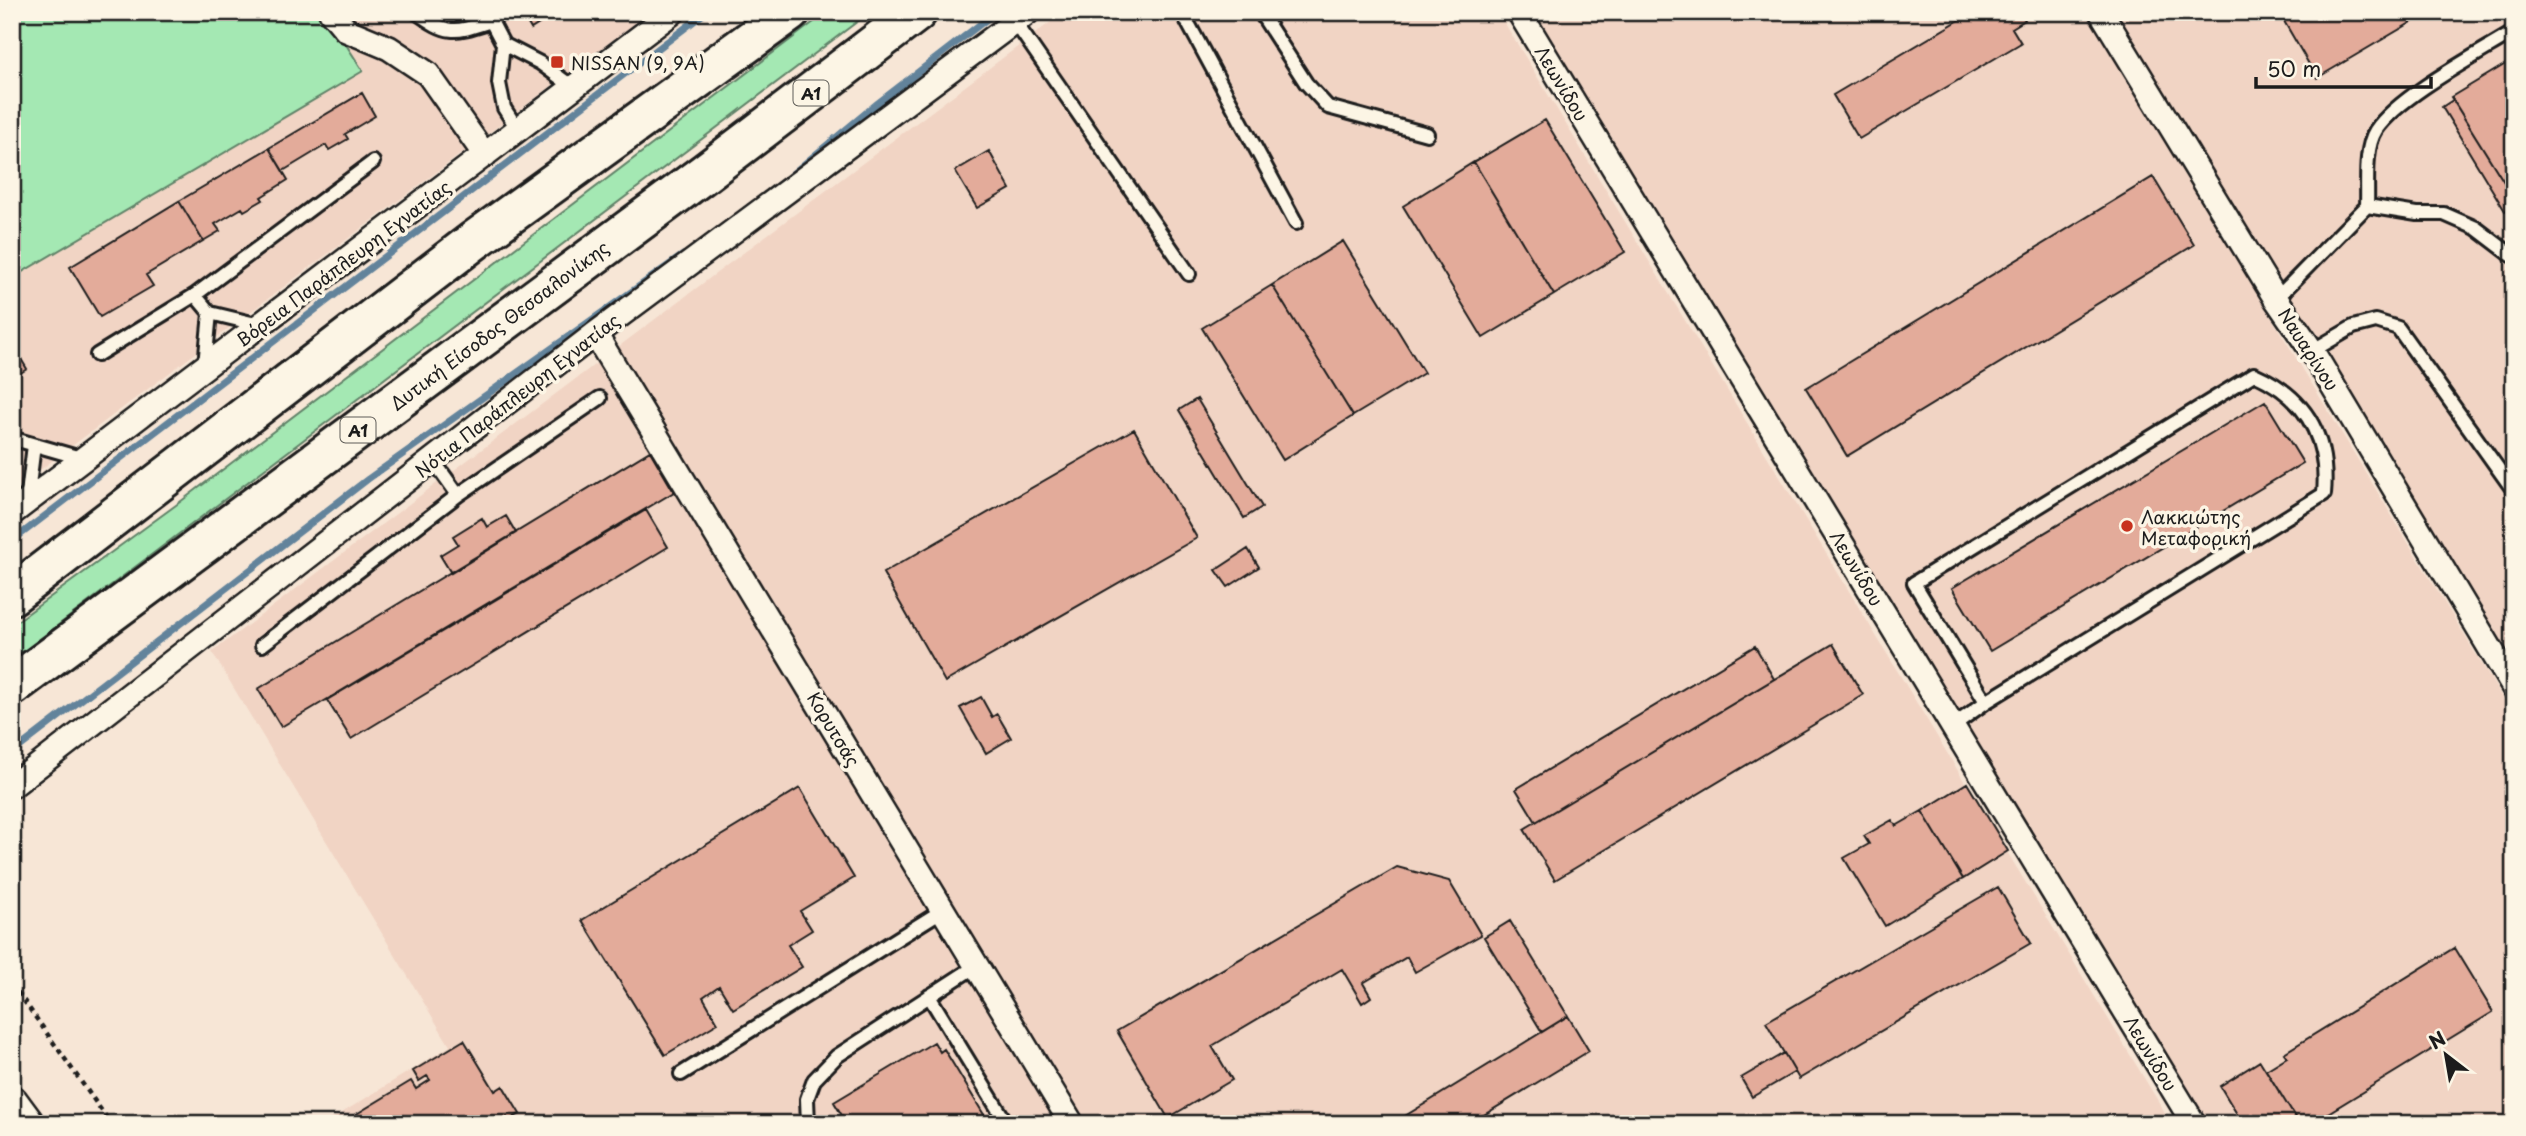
<svg xmlns="http://www.w3.org/2000/svg" width="2526" height="1136" font-family="'Playpen Sans',sans-serif">
	<rect width="100%" height="100%" fill="#f7e6d6"/>
	<filter id="ink" filterUnits="userSpaceOnUse"><feTurbulence type="fractalNoise" baseFrequency=".0143" numOctaves="2"/><feDisplacementMap in="SourceGraphic" scale="14" xChannelSelector="R" yChannelSelector="G"/><feConvolveMatrix kernelMatrix="1 2 1 2 8 2 1 2 1" color-interpolation-filters="sRGB"/></filter>
	<g filter="url(#ink)">
		<path fill="#f1d4c4" d="M325 12H650L12 491V278L362 71Z
			M1064 12H1498L2172 1124H324L450 1046 212 652Z
			M1532 12H2086L2514 717V1124H2207Z
			M2097 12H2514V697Z"/>
		<path fill="#a4e8b3" stroke="#608268" stroke-width="2" d="M12 12H325L363 71 12 278Z
			M827 12H870L12 660V625L176 505Z"/>
		<g fill="none" stroke-linecap="round" stroke-linejoin="round">
			<path stroke="#62839b" stroke-width="7" d="M791 175 878 103 996 12
				M12 541 706 12
				M12 753 368 479 683 255"/>
		</g>
		<path fill="#e3ab9a" stroke="#1c1c1c" stroke-width="2" d="M521 12H558L531 29Z
			M1973 12H2020L2025 20 2012 28 2021 43 1859 139 1833 95Z
			M2287 12H2429L2317 78 2281 16Z
			M2514 59V198L2451 97Z
			M362 93 375 116 345 134 348 139 329 150 326 145 283 171 269 148Z
			M2453 100 2514 198V206L2505 211 2442 107Z
			M1545 120 1625 252 1554 295 1474 162Z
			M269 148 288 180 261 197 263 200 244 211 242 208 215 224 220 231 203 241 179 201Z
			M989 151 1010 189 977 208 955 171Z
			M1474 162 1554 295 1483 338 1403 206Z
			M2153 177 2194 245 1847 456 1806 388Z
			M179 201 203 241 146 275 153 286 100 317 70 267Z
			M1343 241 1424 373 1353 416 1272 285Z
			M1272 285 1353 416 1283 460 1202 328Z
			M12 344 27 369 12 378Z
			M1197 399 1262 507 1244 518 1179 410Z
			M2265 401 2303 463 1990 651 1952 588Z
			M1134 429 1197 538 945 682 883 573Z
			M650 451 674 492 281 727 258 689Z
			M646 510 668 547 351 739 327 700Z
			M506 516 516 533 451 573 440 555 458 544 453 536 482 518 487 527Z
			M1248 549 1259 567 1228 587 1216 570Z
			M1833 644 1863 695 1555 880 1524 829Z
			M1755 646 1774 679 1536 822 1516 789Z
			M981 697 992 717 997 714 1011 738 986 753 960 708Z
			M1967 783 2008 851 1963 879 1922 811Z
			M800 788 854 878 800 911 812 930 788 945 802 967 733 1009 719 986 703 997 718 1023 665 1055 582 920Z
			M1922 811 1963 879 1885 926 1844 858 1869 844 1864 836 1892 820 1896 826Z
			M1397 867 1449 881 1481 935 1415 972 1407 957 1363 983 1371 997 1362 1003 1342 969 1212 1046 1232 1080 1168 1118 1117 1031Z
			M1998 887 2031 943 1799 1079 1766 1022Z
			M1510 921 1568 1016 1542 1032 1484 937Z
			M2454 948 2493 1012 2310 1124H2299L2266 1070 2287 1057 2284 1053Z
			M1568 1016 1589 1051 1469 1124H1392Z
			M464 1040 495 1091 503 1086 520 1114 509 1120 507 1117 495 1124H340L411 1081 416 1089 430 1080 427 1076 419 1081 413 1071Z
			M934 1042 940 1052 944 1049 989 1123 847 1124 834 1102Z
			M1784 1053 1795 1072 1752 1097 1741 1078Z
			M2260 1061 2298 1122 2296 1124H2243L2220 1086Z"/>
		<g fill="none" stroke-linecap="round" stroke-linejoin="round">
			<g stroke="#1c1c1c" stroke-width="18">
				<path id="service" d="M416 12C449 36 454 33 491 21L503 44 499 83 504 108 518 130
					M1182 12 1296 223
					M1260 12 1306 83 1328 107 1427 134
					M491 21 502 12
					M1015 22 1189 274
					M503 44 540 63 574 88
					M2367 206 2417 214H2444L2476 228 2514 257
					M2276 299 2367 206C2368 183 2364 149 2376 130 2399 96 2477 55 2514 32
					M210 313 195 295 373 162
					M2312 351 2353 327 2376 321 2398 328 2514 491
					M97 355 195 295
					M205 365 210 313 260 325
					M12 441 18 440 84 459
					M433 460 458 495
					M27 502 34 445
					M262 645 458 495 600 398
					M1954 725 1986 702 2324 494C2329 437 2306 397 2254 374L1914 583 1986 702
					M929 996 1007 1124
					M681 1074 943 910
					M808 1124 807 1099 814 1080 837 1056 976 966"/>
			</g>
			<g stroke="#1c1c1c" stroke-width="28">
				<path id="minor" d="M331 12 346 30 389 48 428 74 485 155
					M1519 12 2194 1124
					M2101 12 2276 299 2312 351 2514 688
					M595 334 1072 1124
					M12 513 673 12
					M12 786 595 334 1028 12"/>
			</g>
			<g stroke="#1c1c1c" stroke-width="35">
				<path id="tertiary" d="M12 1101 29 1124"/>
			</g>
			<g stroke="#1c1c1c" stroke-width="44">
				<path id="motorway" d="M12 595 475 240 790 12
					M12 686 705 173 917 12"/>
			</g>
			<path stroke="#1c1c1c" stroke-width="4.5" stroke-dasharray="5 5" stroke-linecap="butt" d="M12 984 111 1124"/>
			<use href="#service" stroke="#fcf5e5" stroke-width="12"/>
			<use href="#minor" stroke="#fcf5e5" stroke-width="23"/>
			<use href="#tertiary" stroke="#fcf5e5" stroke-width="30"/>
			<use href="#motorway" stroke="#fcf5e5" stroke-width="38"/>
		</g>
	</g>
	<g fill="#c8321e" stroke="#fcf5e5" stroke-width="2.5">
		<rect x="550" y="55" width="14" height="14" rx="3.5"/>
		<circle cx="2127" cy="526" r="7"/>
	</g>
	<g text-anchor="middle" dominant-baseline="central" stroke-width="7" stroke-linejoin="round" paint-order="stroke">
		<g fill="#fcf5e5" stroke="#5f5d58" stroke-width="2">
			<rect x="793.5" y="80.5" width="35" height="25" rx="5"/>
			<rect x="340.5" y="417.5" width="35" height="25" rx="5"/>
		</g>
		<g font-size="16" font-weight="bold" fill="#1c1c1c">
			<text x="811" y="93">Α1</text>
			<text x="358" y="430">Α1</text>
		</g>
		<g font-size="18" fill="#1c1c1c" stroke="#fcf5e5" text-anchor="start">
			<text x="571" y="62">NISSAN (9, 9Α)</text>
			<text x="2141" y="516">Λακκιώτης<tspan x="2141" dy="21">Μεταφορική</tspan></text>
		</g>
		<g font-size="18" fill="#1c1c1c" stroke="#fcf5e5">
			<text transform="translate(1562 83) rotate(59)">Λεωνίδου</text>
			<text transform="translate(343 263) rotate(-37)">Βόρεια Παράπλευρη Εγνατίας</text>
			<text transform="translate(499 325) rotate(-37)">Δυτική Είσοδος Θεσσαλονίκης</text>
			<text transform="translate(2309 349) rotate(57)">Ναυαρίνου</text>
			<text transform="translate(517 395) rotate(-38)">Νότια Παράπλευρη Εγνατίας</text>
			<text transform="translate(1857 568) rotate(59)">Λεωνίδου</text>
			<text transform="translate(834 729) rotate(59)">Κορυτσάς</text>
			<text transform="translate(2151 1053) rotate(59)">Λεωνίδου</text>
		</g>
	</g>
	<rect width="2526" height="1136" fill="none" stroke="#fcf5e5" stroke-width="42"/>
	<rect x="21" y="21" width="2484" height="1094" fill="none" stroke="#1c1c1c" stroke-width="2.5" filter="url(#ink)"/>
	<g transform="translate(2446 1055) rotate(329)" stroke="#fcf5e5" stroke-width="5" paint-order="stroke">
	<path d="M0-5L12 26L0 18L-12 26Z" fill="#1c1c1c"/>
	<text y="-10" font-size="19" font-weight="bold" text-anchor="middle" fill="#1c1c1c">N</text>
	</g>
	<path d="M2256 77v10h175v-10" fill="none" stroke="#1c1c1c" stroke-width="3.5"/>
	<text x="2267" y="77" font-size="21" fill="#1c1c1c" stroke="#fcf5e5" stroke-width="5" paint-order="stroke">50 m</text>
</svg>
